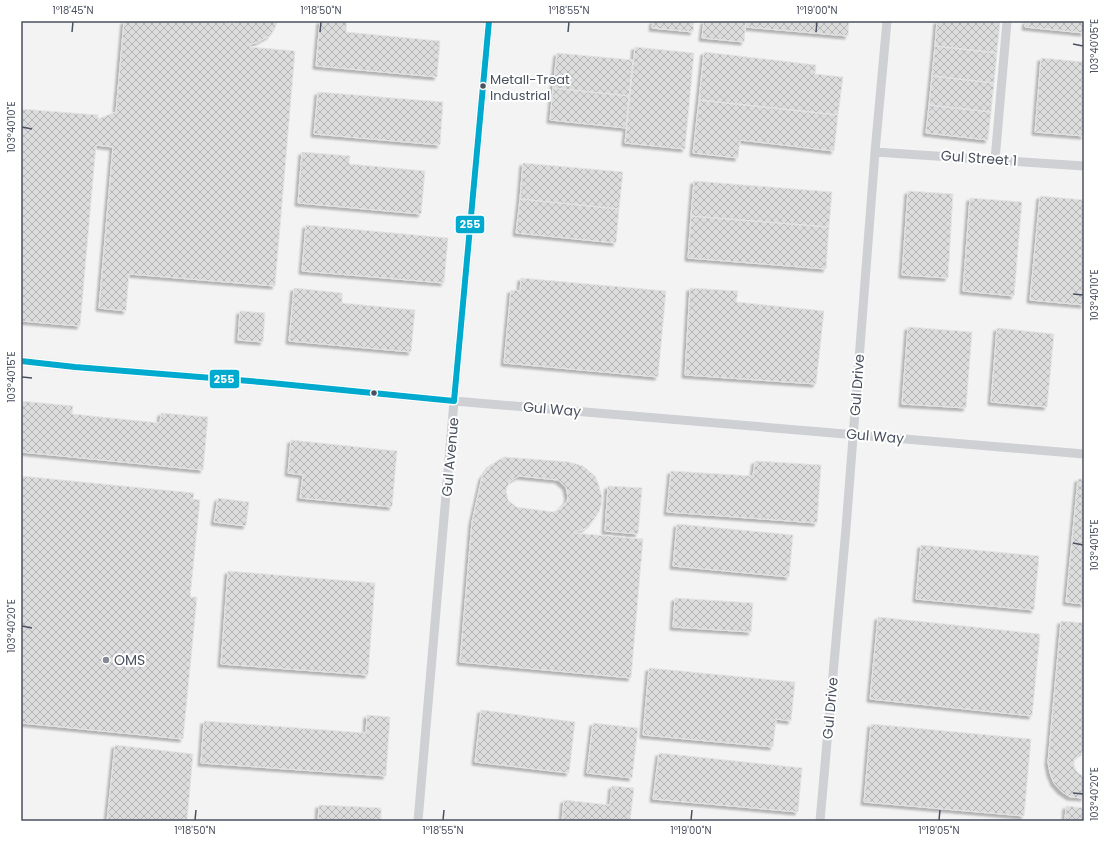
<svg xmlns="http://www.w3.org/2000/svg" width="1105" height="842" font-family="Poppins,sans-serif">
	<defs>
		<pattern id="building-cross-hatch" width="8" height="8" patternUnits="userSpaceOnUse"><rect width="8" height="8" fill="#dcdcdd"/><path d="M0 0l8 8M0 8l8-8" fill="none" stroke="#b4b5b6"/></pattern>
		<filter id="shadow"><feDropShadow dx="-3" dy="3" stdDeviation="1" flood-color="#0004"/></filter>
	</defs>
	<rect width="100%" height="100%" fill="#f3f3f3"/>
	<path fill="url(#building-cross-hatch)" stroke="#e4e4e6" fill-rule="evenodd" filter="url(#shadow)" d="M124 21H217L232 23 239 21H278L274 30 269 36 256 43 251 44 250 47 295 51 275 286 129 274 126 311 99 308 113 147 96 145 80 326 21 321V109L98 115V119L116 112Z
		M320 21H347L346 32 440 41 437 77 316 66Z
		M653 21H694L693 32 652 28Z
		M704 21H746L744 42 702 38Z
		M746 21H849L848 36 745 27Z
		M937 21 1000 22 997 53 935 46Z
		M1026 21H1084V33L1025 27Z
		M935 46 997 53 994 83 932 76Z
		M635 47 694 53 685 149 625 143Z
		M704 52 816 65 815 74 843 77 838 115 699 100Z
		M557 53 633 60 629 96 553 88Z
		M1041 58 1084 62V59V136L1035 132Z
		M932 76 994 83 991 112 929 105Z
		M553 88 629 96 626 128 550 120Z
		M318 92 443 102 440 145 314 134Z
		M699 100 838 115 834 151 740 140 738 158 693 153Z
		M929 105 991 112 988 140 926 133Z
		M302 152 350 156 349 164 425 171 421 214 298 203Z
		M523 163 623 172 619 209 520 199Z
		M694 181 832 192 829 227 691 216Z
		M908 191 953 194 948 278 902 275Z
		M1040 196 1084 200V305L1030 300Z
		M970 198 1022 202 1014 296 963 291Z
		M520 199 619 209 616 243 516 233Z
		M691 216 829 227 826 269 688 258Z
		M306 225 448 238 444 283 302 271Z
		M521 278 666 291 658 377 504 363 511 290 520 291Z
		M294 288 342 293V303L415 310 411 352 289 341Z
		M690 288 738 291 736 302 824 311 816 384 685 375Z
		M240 311 265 313 263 342 238 340Z
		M908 327 972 332 966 408 902 404Z
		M997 328 1054 334 1047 407 991 402Z
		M21 401 73 406 72 414 160 423 161 413 208 417 203 470 21 452Z
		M291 440 397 451 392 507 300 498 303 475 288 473Z
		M504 457 569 462 583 466 595 476 598 483 602 497 601 505 599 512 590 524 584 529 573 533 643 539 631 678 460 662 472 522 482 477 491 465ZM519 476 558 480 566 487 568 497 567 501 560 509 553 512 516 507 508 500 506 490 510 481Z
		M755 461 821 465 817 523 667 512 671 471 753 476Z
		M21 476 194 493 193 499 200 500 190 597H197L183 739 21 723Z
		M1078 479H1084V604L1066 602Z
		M608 486 642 488 638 534 605 531Z
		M218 498 249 502 246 526 214 522Z
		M677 524 793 535 789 577 673 566Z
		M921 545 1039 556 1034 610 916 599Z
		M228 571 375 583 368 675 221 664Z
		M675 598 753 603 751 632 673 627Z
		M878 617 1040 634 1032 716 870 699Z
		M1061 621 1084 623V751L1078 755 1074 760V766L1077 772 1084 777V798L1070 797 1061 791 1054 783 1050 773 1048 762Z
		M649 668 795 682 791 721 776 719 773 747 643 735Z
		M481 710 575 722 569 773 475 762Z
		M367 715 390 717 386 776 201 763 204 721 366 733Z
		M593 723 638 728 632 778 587 773Z
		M871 724 1031 739 1024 816 864 802Z
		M115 745 193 754 187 821H107Z
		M659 753 802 768 798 812 653 799Z
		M612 786 634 788 630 821H562L564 800 610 805Z
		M319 805 381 808V821H318Z
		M1066 806 1084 808V821H1065Z"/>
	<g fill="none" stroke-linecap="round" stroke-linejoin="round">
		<path stroke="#ced0d4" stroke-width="9" d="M875 152 1084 166
			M995 160 1007 21
			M21 361 75 367 261 382 454 401 1084 454
			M418 821 454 401 489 21
			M820 821 846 528 875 152 887 21"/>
		<g stroke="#fff" stroke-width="9">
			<path id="bus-1" d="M21 361 75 367 261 382 454 401 489 21"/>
		</g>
		<use href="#bus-1" stroke="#00a9ce" stroke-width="6"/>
	</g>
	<path fill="none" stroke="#4a505f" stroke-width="1.5" d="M72 32 73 22M320 32 321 22M568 32 569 22M816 32 817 22M1073 44 1083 46M22 127 32 129M1073 294 1083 295M22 377 32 378M1073 543 1083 545M22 626 32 628M1073 793 1083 794M195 820 196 810M443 820 444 810M691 820 692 810M939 820 940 810"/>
	<g fill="#4a505f" stroke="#fff" stroke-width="1.5">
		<circle cx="483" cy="86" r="3.5"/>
		<circle cx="374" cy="393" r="3.5"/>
	</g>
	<circle fill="#858993" stroke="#fff" stroke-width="1.5" cx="106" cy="660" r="4"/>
	<g text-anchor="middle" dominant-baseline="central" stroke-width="4" stroke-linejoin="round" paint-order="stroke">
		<g font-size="13" fill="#4a505f" stroke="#fff" text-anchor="start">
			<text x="490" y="79">Metall-Treat<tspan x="490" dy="16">Industrial</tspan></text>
		</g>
		<g font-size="14" fill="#4a505f" stroke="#fff">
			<text transform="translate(979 158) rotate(4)">Gul Street 1</text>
			<text transform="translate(857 385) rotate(-86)">Gul Drive</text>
			<text transform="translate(552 409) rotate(5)">Gul Way</text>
			<text transform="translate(875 436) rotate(5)">Gul Way</text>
			<text transform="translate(450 457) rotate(-85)">Gul Avenue</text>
			<text transform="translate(830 708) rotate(-85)">Gul Drive</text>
		</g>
		<g font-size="14" fill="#4a505f" stroke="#fff" text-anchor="start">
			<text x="114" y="660">OMS</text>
		</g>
	</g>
	<g stroke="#fff" stroke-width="1.5">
		<rect x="455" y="215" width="30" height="19" rx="4" fill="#00a9ce"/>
		<rect x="209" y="369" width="31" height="20" rx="4" fill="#00a9ce"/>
	</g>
	<g font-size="11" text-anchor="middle" font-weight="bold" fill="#fff">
		<text x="470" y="228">255</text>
		<text x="224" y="383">255</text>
	</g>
	<rect width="1105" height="842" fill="none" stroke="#ffffff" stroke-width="44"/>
	<rect x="22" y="22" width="1061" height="798" fill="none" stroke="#4a505f" stroke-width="1.5"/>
	<g font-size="10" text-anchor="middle" fill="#4a505f">
		<text x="73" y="14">1°18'45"N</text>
		<text x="321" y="14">1°18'50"N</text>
		<text x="569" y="14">1°18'55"N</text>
		<text x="817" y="14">1°19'00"N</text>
		<text transform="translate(1094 46) rotate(-90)" y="4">103°40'05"E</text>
		<text transform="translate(11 127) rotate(-90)" y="4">103°40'10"E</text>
		<text transform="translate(1094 295) rotate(-90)" y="4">103°40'10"E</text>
		<text transform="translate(11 377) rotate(-90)" y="4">103°40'15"E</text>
		<text transform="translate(1094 545) rotate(-90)" y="4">103°40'15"E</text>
		<text transform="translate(11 626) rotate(-90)" y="4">103°40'20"E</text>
		<text transform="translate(1094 794) rotate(-90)" y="4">103°40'20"E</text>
		<text x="195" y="834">1°18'50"N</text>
		<text x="443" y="834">1°18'55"N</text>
		<text x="691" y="834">1°19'00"N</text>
		<text x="939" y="834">1°19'05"N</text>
	</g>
</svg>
